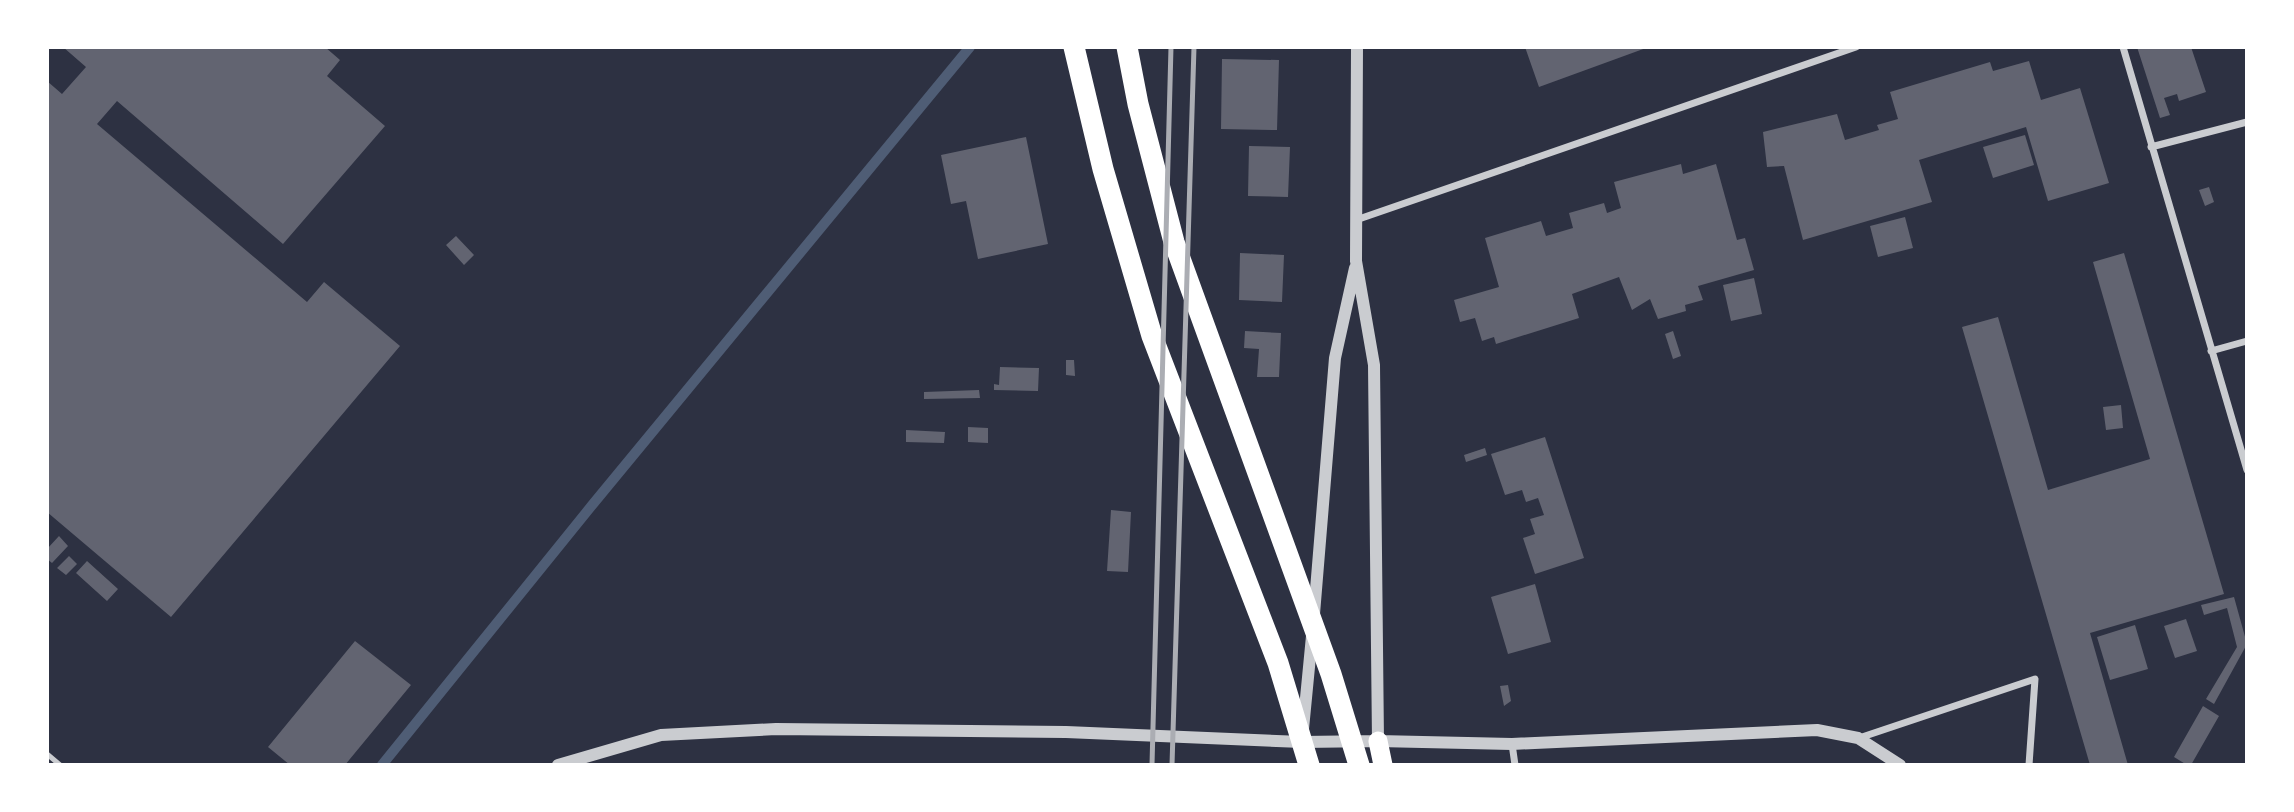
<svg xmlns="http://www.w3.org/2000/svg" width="2294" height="812" font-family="'PT Sans',sans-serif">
	<rect width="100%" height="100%" fill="#2d3142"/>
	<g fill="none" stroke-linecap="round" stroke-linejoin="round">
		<path stroke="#4f5d75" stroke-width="10" d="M382 765 593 504 970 47"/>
	</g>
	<path fill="#626471" d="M63 47H325L340 60 327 76 385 126 283 244 117 101 97 124 307 302 324 282 400 346 171 617 47 512V81L62 94 86 67Z
		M1525 47H1646V48L1539 87Z
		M2137 47H2191L2206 92 2179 101 2177 94 2164 98 2170 115 2160 118Z
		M1222 59 1279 60 1277 130 1221 129Z
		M2029 61 2041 100 2080 88 2109 183 2048 201 2026 127 1919 160 1932 202 1803 240 1784 166 1767 167 1763 132 1837 114 1845 140 1879 130 1877 125 1898 119 1890 92 1990 62 1993 71Z
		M2025 135 2034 165 1993 178 1983 147Z
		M1026 137 1048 244 978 259 966 201 951 204 941 155Z
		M1249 146 1290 147 1288 197 1248 196Z
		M1681 164 1683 174 1716 164 1737 240 1745 238 1754 270 1698 286 1703 300 1685 305 1686 311 1658 319 1650 299 1632 310 1619 277 1572 294 1579 318 1496 344 1494 337 1482 341 1475 318 1460 322 1454 300 1499 287 1485 238 1541 221 1546 236 1573 228 1569 213 1604 203 1607 213 1621 208 1614 182Z
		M2209 187 2214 202 2205 206 2199 190Z
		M1905 217 1913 248 1878 257 1870 226Z
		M456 236 474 255 464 265 446 245Z
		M1240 253 1284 255 1282 302 1239 300Z
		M2124 253 2224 594 2090 633 2128 765H2090L1962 327 1998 317 2048 490 2150 459 2093 262Z
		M1754 278 1762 314 1731 321 1723 285Z
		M1245 331 1281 333 1279 377H1257L1259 349 1244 348Z
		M1673 331 1681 356 1673 359 1665 334Z
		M1066 360H1074L1075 376 1066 375Z
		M1000 367 1039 368 1038 391 994 390V384L999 385Z
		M979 390 980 398 924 399V392Z
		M2121 405 2123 428 2106 430 2103 407Z
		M968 427 988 428V443L968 442Z
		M906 430 945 432 944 443 906 442Z
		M1545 437 1584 558 1535 574 1523 538 1535 534 1530 519 1544 515 1538 498 1526 502 1522 490 1505 495 1491 454Z
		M1485 448 1487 455 1466 462 1464 455Z
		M1111 510 1131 512 1128 572 1107 571Z
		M59 536 68 546 52 563 47 559V549Z
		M69 556 77 564 66 575 57 568Z
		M87 561 118 589 107 601 76 573Z
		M1535 584 1551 642 1508 654 1491 597Z
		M2234 597 2247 644 2214 704 2206 699 2237 647 2227 608 2204 615 2201 605Z
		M2186 619 2197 651 2175 658 2164 626Z
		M2135 625 2148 669 2110 680 2097 637Z
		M355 641 411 685 345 765H290L268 747Z
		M1508 685 1511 701 1504 706 1500 686Z
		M2203 706 2219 716 2191 765H2187L2174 757Z"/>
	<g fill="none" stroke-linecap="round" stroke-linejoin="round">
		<path stroke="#caccd0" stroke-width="5" d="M47 754 60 765"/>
		<path stroke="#caccd0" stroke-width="7" d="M2123 47 2247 470
			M2151 147 2247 122
			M1356 220 1856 47
			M2211 351 2247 341
			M1859 738 2035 679 2029 765
			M1512 744 1515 765"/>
		<path stroke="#caccd0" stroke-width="12" d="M1357 47 1356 261 1374 365 1378 741
			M1314 614 1335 358 1355 268
			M1303 729 1312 636
			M558 765 661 735 776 729 1066 732 1302 742 1378 741 1512 744 1817 730 1858 738 1900 765"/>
		<path stroke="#fff" stroke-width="19" d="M1378 741 1383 765"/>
		<path stroke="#fff" stroke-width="21" d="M1074 47 1103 169 1152 336 1278 663 1309 765
			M1127 47 1138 104 1174 242 1331 674 1359 765"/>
		<path stroke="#abadb3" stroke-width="5" d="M1152 765 1171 47
			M1172 765 1194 47"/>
	</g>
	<rect width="2294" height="812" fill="none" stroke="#ffffff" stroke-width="98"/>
</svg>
